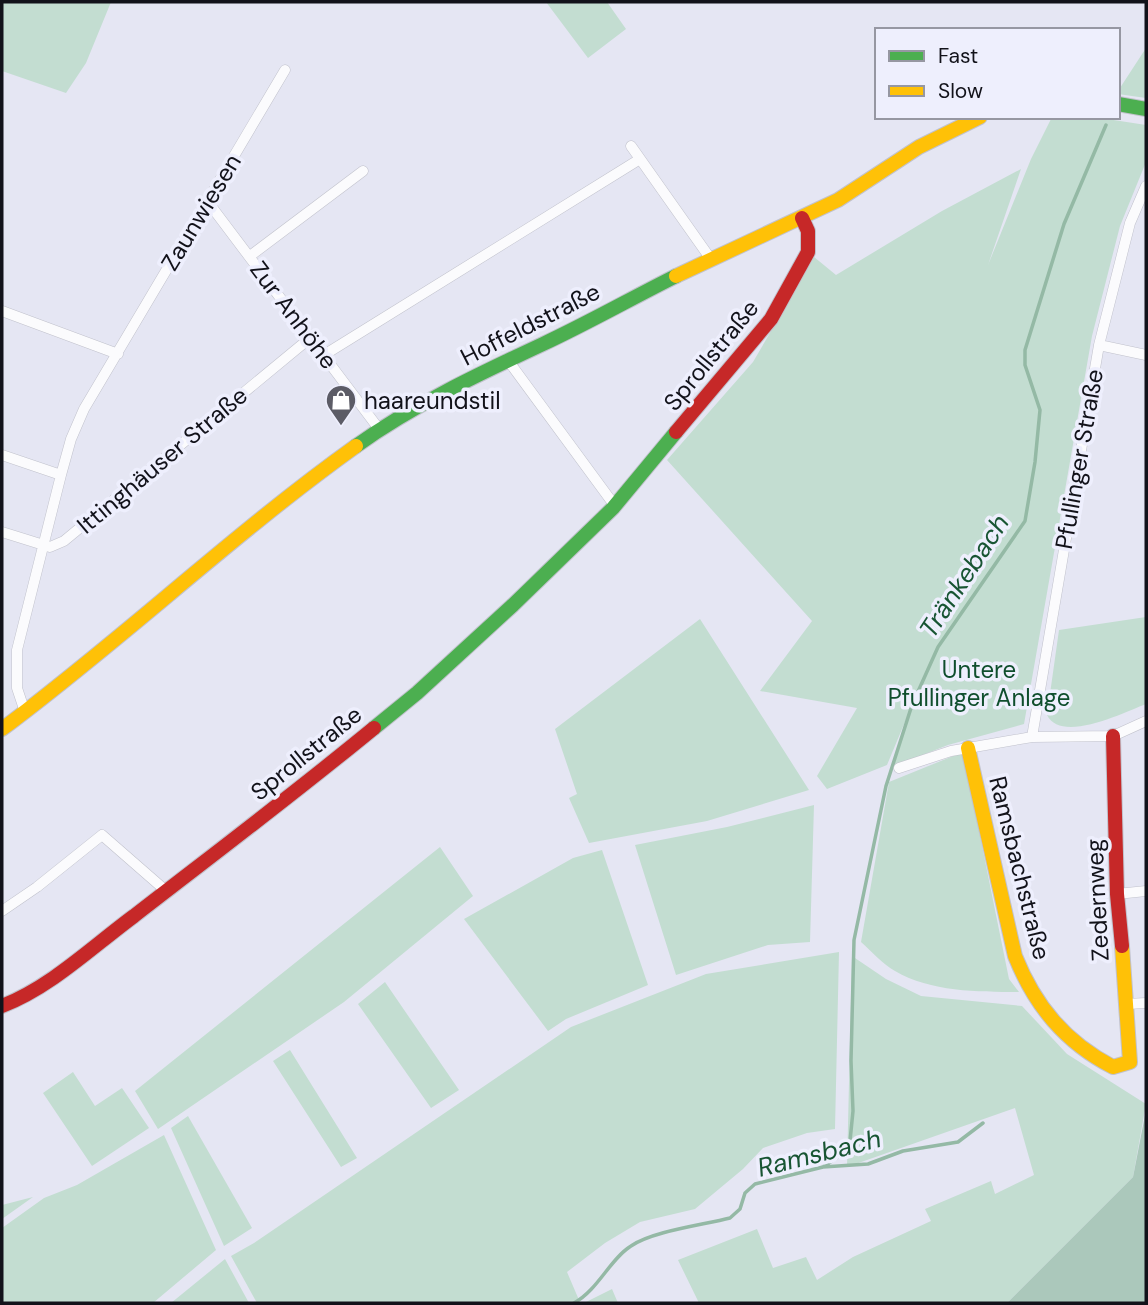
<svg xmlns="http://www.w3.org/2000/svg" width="1148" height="1305" font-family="'DM Sans',sans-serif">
	<rect width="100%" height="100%" fill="#e5e6f3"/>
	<path fill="#c3ddd1" d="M2 2H111L86 63 66 93 2 71Z
		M546 2H607L626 29 588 58Z
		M1146 48V98L1118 94V91Z
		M1052 117H1094L1146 125V162L1120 226 1092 336 1024 724 948 745 892 767 907 717 887 765 827 789 817 776 857 708 760 691 812 621 667 460 753 362 781 314 808 252 836 275 942 211 1021 169 988 265 1031 159Z
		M1146 617V704C1125 712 1061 744 1047 715L1059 630Z
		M700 619 809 790 707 821 589 843 569 798 577 794 555 729Z
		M963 752 1009 979 1019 992C978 992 931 992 895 971 883 964 872 952 861 942L889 782Z
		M814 805 810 942 768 945 676 975 635 845 727 827Z
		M440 847 473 896 344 1002 158 1129 135 1091Z
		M602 850 648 985 566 1019 548 1031 464 919 573 858Z
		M839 952 835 1129 807 1133 763 1148 743 1169 695 1209 640 1222 605 1243 567 1272 579 1300 574 1303H257L231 1256 254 1243 571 1027 706 974Z
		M852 956 886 979 921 996 1022 1006 1067 1054 1146 1104 1133 1177 1007 1303H699L678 1260 757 1229 773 1268 806 1257 817 1280 853 1257 931 1221 925 1209 991 1181 995 1194 1034 1175 1015 1108 847 1167Z
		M385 982 459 1090 431 1108 358 1004Z
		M290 1050 357 1158 341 1167 273 1061Z
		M73 1072 95 1106 122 1088 149 1128 92 1166 43 1093Z
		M188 1116 252 1228 224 1246 171 1128Z
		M164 1135 216 1250 153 1303H2V1228L44 1198 77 1185Z
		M33 1197 2 1219V1205Z
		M225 1259 249 1303H171Z
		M612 1289 618 1303H584Z"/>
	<path fill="#abc8bb" d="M1146 1110V1303H1007L1133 1177Z"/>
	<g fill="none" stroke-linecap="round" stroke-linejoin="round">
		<path stroke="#94b9a5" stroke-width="3.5" d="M823 1167 842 1154 850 1141 853 1111 851 1061 854 940 886 786 912 705 938 647 1025 521 1035 462 1040 410 1025 365V350L1064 224 1106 125
			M574 1303C598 1290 610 1259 631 1246 653 1231 703 1225 730 1218L740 1209 745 1193 755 1184 823 1167 868 1164 903 1151 958 1142 983 1123"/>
		<g stroke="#c1c2cc" stroke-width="11">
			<path id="street" d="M631 146 710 258
				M208 202 379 429
				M250 256 363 171
				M2 311 118 354
				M1099 345 1146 355
				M324 355 640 159
				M507 359 615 506
				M2 455 61 475
				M2 532 50 547 64 541 310 338
				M25 712 17 688V650L61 475 71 439 84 409 285 70
				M1032 737 1099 345 1130 223 1146 186
				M899 768 951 751 1032 737 1113 736 1146 721
				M1117 894 1146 891
				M2 911 37 887 102 835 165 890
				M1127 1004 1146 1003"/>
		</g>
		<g stroke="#c1c2cc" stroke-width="16">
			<path id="fast" d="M1118 104 1146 109
				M356 446C413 405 479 374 543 344 588 323 632 298 676 276
				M374 728 417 693 513 605 613 508 676 432"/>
		</g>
		<g stroke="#c1c2cc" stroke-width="16">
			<path id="slow" d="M676 276 838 200 919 147 980 117
				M2 729C123 639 233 534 356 446
				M968 748 1015 956C1035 1006 1065 1042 1113 1067L1130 1062 1122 946"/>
		</g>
		<g stroke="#c1c2cc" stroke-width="16">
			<path id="jam" d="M676 432 771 319 808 252V231L802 218
				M1113 736 1117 894 1122 946
				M2 1006C51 987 92 947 134 916 214 854 295 793 374 728"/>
		</g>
		<use href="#street" stroke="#fbfbfd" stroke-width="10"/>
		<use href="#fast" stroke="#4caf50" stroke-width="14"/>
		<use href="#slow" stroke="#ffc107" stroke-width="14"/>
		<use href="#jam" stroke="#c62828" stroke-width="14"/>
	</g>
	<defs>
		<g id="shop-pin" transform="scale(1.575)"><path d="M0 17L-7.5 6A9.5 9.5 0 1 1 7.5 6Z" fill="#5c5c66" stroke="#eeeffd"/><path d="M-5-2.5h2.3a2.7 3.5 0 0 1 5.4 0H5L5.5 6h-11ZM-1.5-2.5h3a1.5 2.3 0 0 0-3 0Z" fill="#fff"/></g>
	</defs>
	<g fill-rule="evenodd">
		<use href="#shop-pin" x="341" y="400"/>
	</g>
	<g text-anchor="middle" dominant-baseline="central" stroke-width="7" stroke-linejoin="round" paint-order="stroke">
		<g font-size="24" fill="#12121a" stroke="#eeeffd">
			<text transform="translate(201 212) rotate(-59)">Zaunwiesen</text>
			<text transform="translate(294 315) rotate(53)">Zur Anhöhe</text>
			<text transform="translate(530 324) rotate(-27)">Hoffeldstraße</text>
			<text transform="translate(711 355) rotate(-51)">Sprollstraße</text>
			<text transform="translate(1079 459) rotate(-80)">Pfullinger Straße</text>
			<text transform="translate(162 460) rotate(-40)">Ittinghäuser Straße</text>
			<text transform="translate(306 753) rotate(-39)">Sprollstraße</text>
			<text transform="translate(1020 868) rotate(76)">Ramsbachstraße</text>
			<text transform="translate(1097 900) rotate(-93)">Zedernweg</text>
		</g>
		<g font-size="24" fill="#12121a" stroke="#eeeffd" text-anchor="start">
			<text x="364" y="400">haareundstil</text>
		</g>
		<g font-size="24" fill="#0f4e2d" stroke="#eeeffd">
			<text x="979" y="669">Untere<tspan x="979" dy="28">Pfullinger Anlage</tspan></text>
		</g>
		<g font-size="26" font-style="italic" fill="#185533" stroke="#eeeffd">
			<text transform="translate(964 576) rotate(-57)">Tränkebach</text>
			<text transform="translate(819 1153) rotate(-14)">Ramsbach</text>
		</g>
	</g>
	<rect width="1148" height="1305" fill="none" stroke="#12121a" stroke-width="7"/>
	<rect x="875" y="28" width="245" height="91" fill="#eeeffd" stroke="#9697a2" stroke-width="2"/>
	<rect x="889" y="51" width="35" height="10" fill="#4caf50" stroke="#9697a2" stroke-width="2"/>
	<text x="938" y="63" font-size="21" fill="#12121a">Fast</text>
	<rect x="889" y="86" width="35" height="10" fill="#ffc107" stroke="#9697a2" stroke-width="2"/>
	<text x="938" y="98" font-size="21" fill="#12121a">Slow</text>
</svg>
